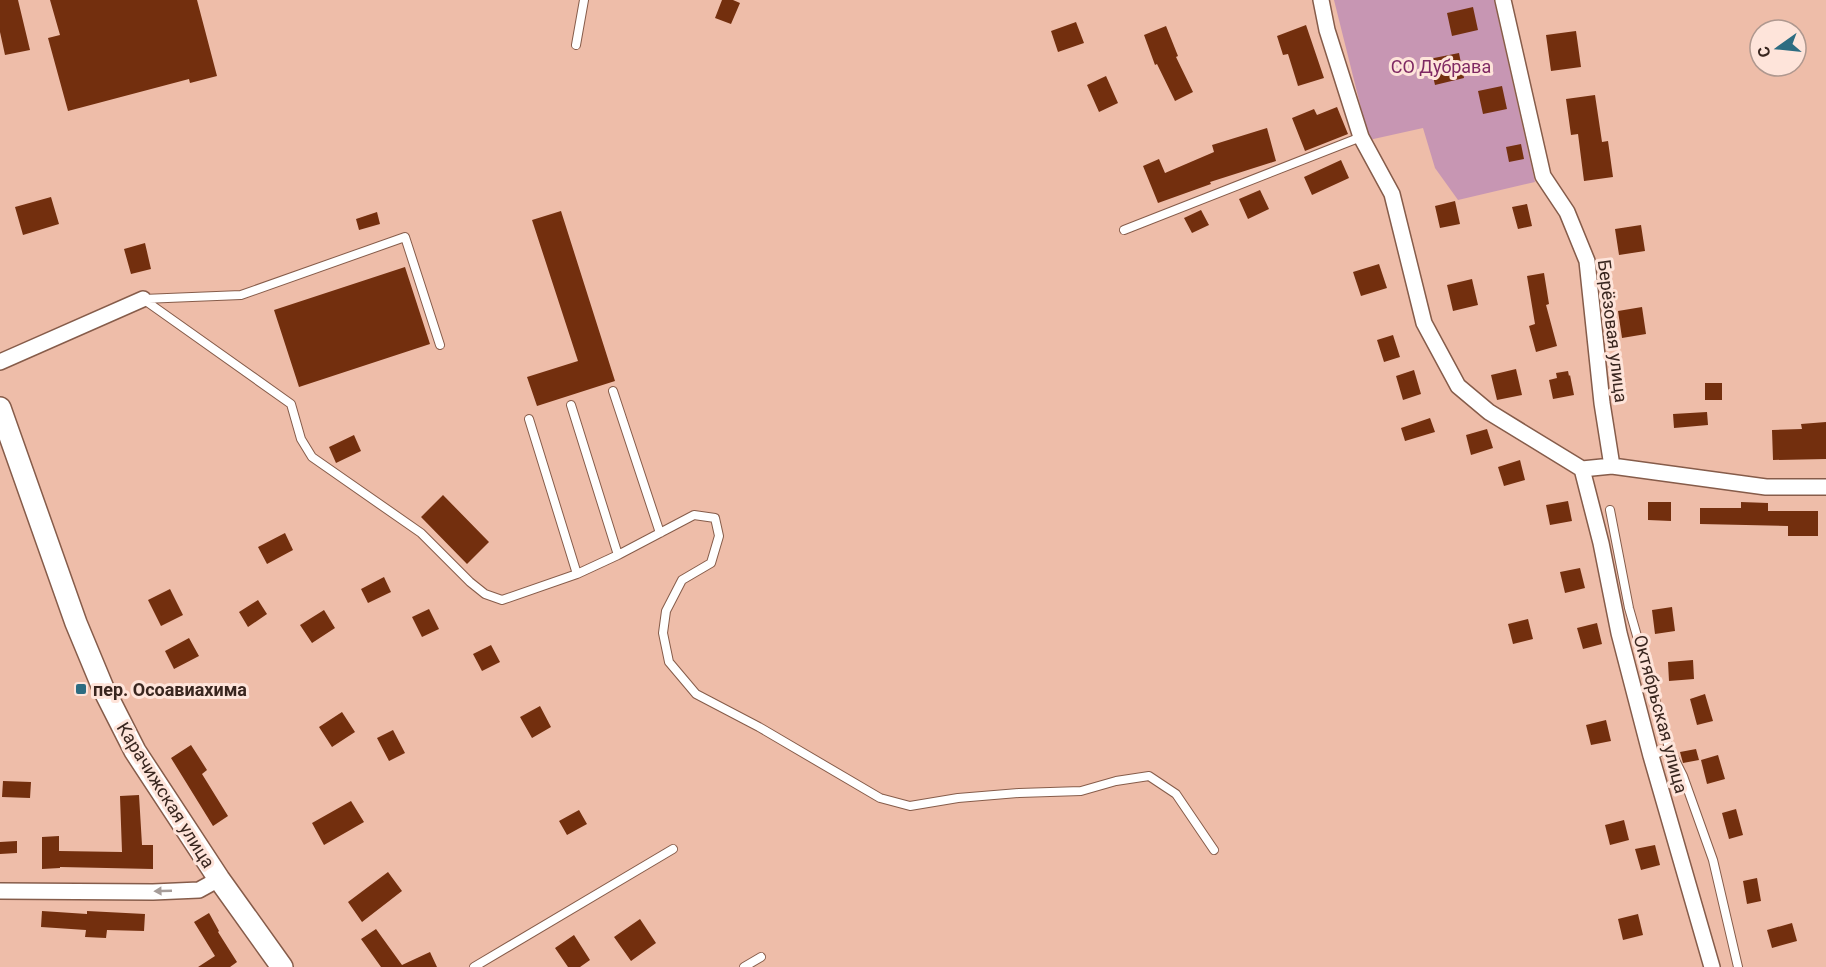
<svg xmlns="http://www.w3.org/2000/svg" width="1826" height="967" font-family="Roboto,sans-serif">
	<rect width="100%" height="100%" fill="#eebda9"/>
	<path fill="#c796b3" d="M1334 0H1494L1535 182 1458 200 1435 168 1423 128 1369 140Z"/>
	<path fill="#732f0e" d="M0 0H18L30 50 5 55 0 32Z
		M50 0H197L217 76 190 83 189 79 68 111 48 38 60 35Z
		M722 0H733L740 3 731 24 715 18Z
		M1473 7 1478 30 1452 36 1447 13Z
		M1076 22 1084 43 1058 52 1051 31Z
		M1306 25 1324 78 1298 86 1288 54 1283 55 1277 36Z
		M1166 26 1178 56 1176 57 1193 92 1175 101 1157 64 1155 65 1144 35Z
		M1576 31 1581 67 1551 71 1546 35Z
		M1459 53 1464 78 1435 85 1429 59Z
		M1106 76 1118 103 1099 112 1087 85Z
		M1502 86 1507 109 1483 114 1478 91Z
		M1595 95 1602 142 1608 141 1613 177 1584 181 1578 134 1571 135 1566 99Z
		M1337 107 1348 134 1305 151 1292 118 1314 109 1317 115Z
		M1267 128 1276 161 1210 182 1211 184 1158 203 1143 166 1159 159 1165 173 1214 152 1212 145Z
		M1521 144 1524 159 1509 162 1506 147Z
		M1341 160 1349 178 1312 195 1304 177Z
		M1260 190 1269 209 1248 219 1239 199Z
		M51 197 59 224 23 235 15 207Z
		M1455 201 1460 224 1440 228 1435 206Z
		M1527 204 1532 226 1518 229 1512 207Z
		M1201 210 1209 225 1192 233 1184 218Z
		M561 211 615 381 537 406 527 377 578 361 532 220Z
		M377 212 380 224 359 230 356 219Z
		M1641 225 1645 251 1619 255 1615 229Z
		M145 243 151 269 131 274 124 249Z
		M1379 264 1387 288 1361 296 1353 272Z
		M405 267 430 344 299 387 274 310Z
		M1544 273 1549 304 1546 305 1557 346 1536 352 1529 326 1535 324 1527 276Z
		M1472 279 1478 305 1453 311 1447 285Z
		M1642 307 1646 334 1622 338 1618 311Z
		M1393 335 1400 357 1384 362 1377 340Z
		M1516 369 1522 395 1497 400 1491 375Z
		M1414 370 1421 394 1403 400 1396 376Z
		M1568 371 1569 376 1570 375 1574 395 1553 399 1549 380 1557 378 1556 373Z
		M1705 383H1722V400H1705Z
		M1707 412 1708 425 1674 428 1673 414Z
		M1430 418 1435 432 1405 441 1401 428Z
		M1826 422V459L1773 460 1772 430 1802 429 1801 424Z
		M1487 429 1493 448 1471 455 1466 435Z
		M354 435 361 451 336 463 329 447Z
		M1520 460 1525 480 1504 486 1498 467Z
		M443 495 489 542 467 564 421 517Z
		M1568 501 1572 521 1550 525 1546 505Z
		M1648 502H1671V521L1648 520Z
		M1741 502 1768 503V511H1818V536H1788V526L1700 524V508H1741Z
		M285 533 293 550 267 564 258 547Z
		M1580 568 1585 588 1565 593 1560 572Z
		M384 577 391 592 368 603 361 589Z
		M170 589 183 615 161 626 148 600Z
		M258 600 267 614 248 627 239 612Z
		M1672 607 1675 631 1655 634 1652 610Z
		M429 609 439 629 422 637 412 617Z
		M324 610 335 628 312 643 300 625Z
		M1528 619 1533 639 1513 644 1508 624Z
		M1597 623 1602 644 1583 649 1577 628Z
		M189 638 199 656 174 669 165 651Z
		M491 645 500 662 482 671 473 654Z
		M1693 660 1694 679 1669 681 1668 662Z
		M1705 694 1713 721 1697 725 1690 699Z
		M540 706 551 727 532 738 520 717Z
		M342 712 355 732 332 747 319 727Z
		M1606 720 1611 741 1591 745 1586 725Z
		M393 730 405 753 389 761 377 738Z
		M191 745 207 770 202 774 228 816 213 826 171 758Z
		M1696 749 1699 760 1683 763 1680 752Z
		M1718 755 1725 779 1707 784 1701 760Z
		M3 781 31 782 30 798 2 797Z
		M139 795 142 845H153V869L60 867V868L42 869V837L59 836V851L122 852 120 796Z
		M351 801 364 822 324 845 312 823Z
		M1736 809 1743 835 1729 839 1722 813Z
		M579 810 587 824 567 835 559 821Z
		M1624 820 1629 840 1610 845 1605 825Z
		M17 841V853L0 854V842Z
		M1655 845 1660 865 1641 870 1635 849Z
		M388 872 402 891 362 922 348 902Z
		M1757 878 1761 901 1747 904 1743 881Z
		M42 911 87 914V911L145 914 144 931 107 930 106 938 85 937 86 930 41 927Z
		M209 913 219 931 218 932 237 962 230 967H198L215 956 194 922Z
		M1638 914 1643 935 1623 940 1618 919Z
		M640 919 656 943 631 961 614 937Z
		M1792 923 1797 941 1772 948 1767 930Z
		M376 929 402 965 430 952 437 967H381L361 939Z
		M574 935 590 960 580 967H568L555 948Z"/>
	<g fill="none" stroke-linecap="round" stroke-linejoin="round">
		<g stroke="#865c4a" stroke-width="10">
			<path id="service" d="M576 45 584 0
				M1124 230 1361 137
				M143 299 291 404 301 439 312 457 421 533 470 582 485 594 502 600 577 574 618 555 694 515 715 518 719 536 711 563 682 580 666 611 663 633 669 662 696 694 759 727 880 798 910 806 958 798 1019 793 1081 791 1116 781 1149 776 1176 794 1214 850
				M143 299 241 295 405 237 440 345
				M613 391 660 533
				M571 405 618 555
				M529 419 577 574
				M1610 510 1629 608 1669 748
				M1651 756 1669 748 1683 776 1713 860 1738 967
				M474 967 673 849
				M744 967 761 957"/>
		</g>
		<g stroke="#865c4a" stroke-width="18">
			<path id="minor" d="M1321 0 1327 30 1361 137 1392 194 1424 323 1458 386 1489 412 1582 469 1612 466 1766 487H1826
				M1503 0 1543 176 1567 212 1587 261 1602 403 1612 466
				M0 362 143 299
				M1582 469 1601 543 1619 633 1651 756 1712 967
				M0 891 153 892 199 890 219 879"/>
		</g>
		<g stroke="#865c4a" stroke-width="24">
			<path id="secondary" d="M0 408 76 623 103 688 135 751 219 879 282 967"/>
		</g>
		<use href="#service" stroke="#fff" stroke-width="8"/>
		<use href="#minor" stroke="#fff" stroke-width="15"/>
		<use href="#secondary" stroke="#fff" stroke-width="21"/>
	</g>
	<defs><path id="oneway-solid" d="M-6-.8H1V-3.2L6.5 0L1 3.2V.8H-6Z" transform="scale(1.5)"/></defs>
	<use fill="#a69d9a" href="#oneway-solid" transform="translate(163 891) rotate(178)"/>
	<rect fill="#2d6c81" stroke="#fee4da" stroke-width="2" x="75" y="683" width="12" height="12" rx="3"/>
	<g text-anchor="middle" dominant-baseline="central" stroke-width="6" stroke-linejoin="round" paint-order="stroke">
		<g font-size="18" fill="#7f2963" stroke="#fee4da">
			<text x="1441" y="66">СО Дубрава</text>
		</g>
		<g font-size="18" fill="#39261f" stroke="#fee4da">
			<text transform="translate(1613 331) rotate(83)">Берёзовая улица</text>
			<text transform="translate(1661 714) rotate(75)">Октябрьская улица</text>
			<text transform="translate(166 795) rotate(58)">Карачижская улица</text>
		</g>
		<g font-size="18" font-weight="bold" fill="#39261f" stroke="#fee4da" text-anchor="start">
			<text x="93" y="689">пер. Осоавиахима</text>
		</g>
	</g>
	<g transform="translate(1778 48) rotate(255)"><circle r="28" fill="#fee4da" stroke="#af988f" stroke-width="1.5"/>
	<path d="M0-4.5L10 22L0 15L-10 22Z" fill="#2d6c81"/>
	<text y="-9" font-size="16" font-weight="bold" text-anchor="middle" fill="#39261f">С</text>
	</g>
</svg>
